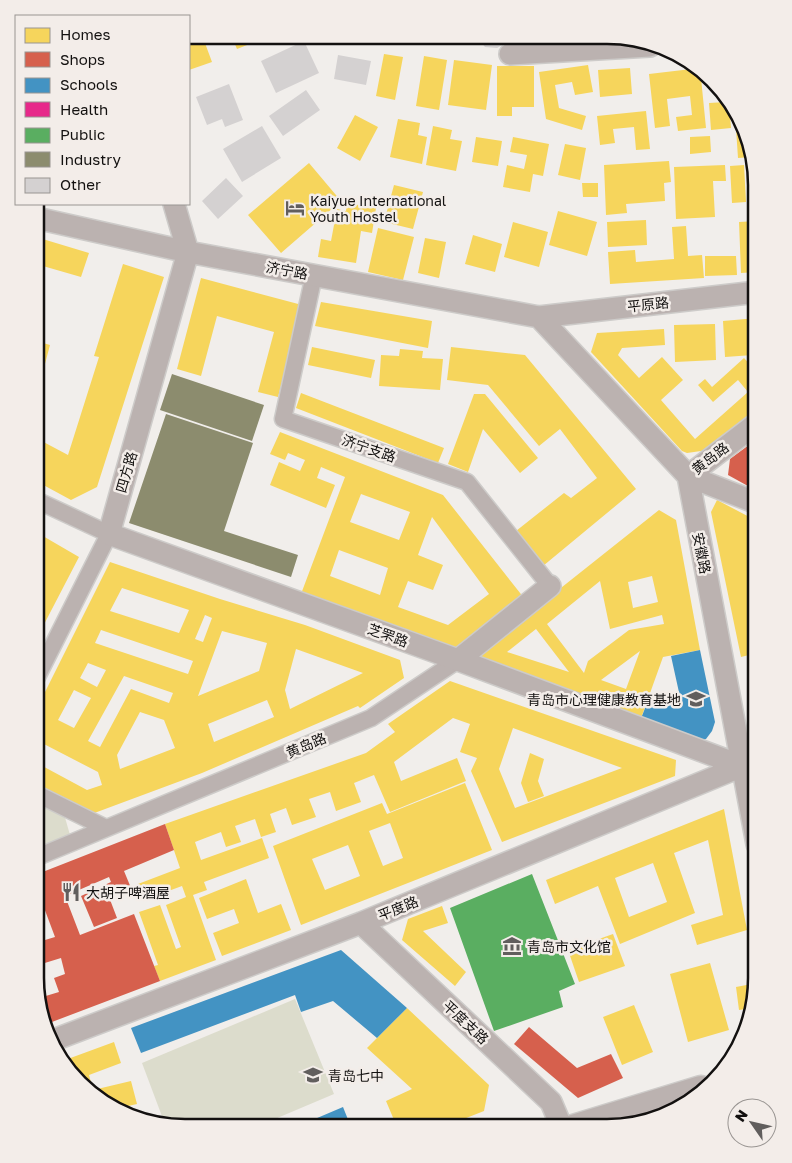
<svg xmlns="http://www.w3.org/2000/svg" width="792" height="1163" font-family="'Golos Text','Noto Sans SC',sans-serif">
	<rect width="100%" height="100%" fill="#f1eeeb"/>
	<path fill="#dcdccc" d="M35 798 64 814 70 835 35 850Z
		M295 999 334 1094 256 1127H166L142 1063Z"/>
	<path fill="#f6d55c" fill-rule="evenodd" d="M189 35H202L212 62 189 70Z
		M231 35H272L237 49Z
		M384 54 403 57 395 100 376 96Z
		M424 56 447 60 439 110 416 106Z
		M454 60 492 65 486 110 448 105Z
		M588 65 593 92 575 95 572 82 555 85 559 108 586 116 582 130 546 119 539 72Z
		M497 66H534V107H512V116H497Z
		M630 68 632 94 600 97 598 70Z
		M700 68 706 128 678 131 676 117 692 115 690 96 667 99 670 126 655 128 649 74Z
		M726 102 729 105 731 128 711 130 709 103Z
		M646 111 650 149 636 150 634 127 613 129 615 143 600 145 597 116Z
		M735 114 745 127 752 157 738 158Z
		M355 115 378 127 360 161 337 148Z
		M398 119 420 123 418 135 427 137 422 164 390 157Z
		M433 126 452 130 450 139 462 141 456 171 426 165Z
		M710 136 711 152 690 154V137Z
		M476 137 502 141 498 166 472 162Z
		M513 137 549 144 543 176 533 174 530 192 503 187 507 165 524 169 527 155 510 152Z
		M565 144 586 148 580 180 558 175Z
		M669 161 671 182 664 183 665 201 626 204 627 213 606 215 604 165Z
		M309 163 341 201 281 253 248 215Z
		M725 165 726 181H713L715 217 676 219 674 167Z
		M744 165 746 202 732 203 730 166Z
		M582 183H598V197H583Z
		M394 185 423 192 413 229 384 222Z
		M347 203 376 208 372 233 361 231 356 263 318 257 321 239 331 241 337 209 346 211Z
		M558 211 597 222 587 256 549 245Z
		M646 220 647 245 608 247 607 222Z
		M757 221V272L741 273 739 222Z
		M513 222 548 232 539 267 504 257Z
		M686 226 688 256 702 255 704 278 610 284 608 252 635 250 636 262 674 259 672 227Z
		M378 228 414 237 403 280 368 272Z
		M473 235 502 244 495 272 465 264Z
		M36 237 89 253 81 277 36 264Z
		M425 238 446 242 439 278 418 273Z
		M705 256H736L737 275 705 276Z
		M123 264 164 277 97 487 71 500 36 481V438L68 455 99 357 94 356Z
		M201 278 302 305 278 397 258 392 274 332 217 316 201 376 177 369Z
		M321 302 432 321 428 348 315 326Z
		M757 318V339H751L753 355 725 357 723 321Z
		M715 324 716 360 675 362 674 325Z
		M664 329 665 345 622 348 618 355 639 378 662 357 683 380 661 400 695 439 748 392 738 380 713 402 698 385 705 379 712 387 744 358 757 372V409L708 450 687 453 682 451 591 352 597 333Z
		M36 341 50 345 37 394H36Z
		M312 347 375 360 371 378 308 365Z
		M451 347 525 355 636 489 543 566 516 531 564 493 571 498 597 478 560 429 539 446 488 385 447 380Z
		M400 349 423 351 422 358 443 359 440 390 379 386 381 355 399 356Z
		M301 393 444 448 438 463 296 408Z
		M474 394H485L538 458 520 473 483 429 468 472 448 464Z
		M280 432 443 495 524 598 454 652 301 594 345 477 321 467 317 478 335 485 326 508 270 485 279 462 300 471 305 460 288 453 285 460 270 454ZM361 494 410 512 399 540 350 522ZM432 517 489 594 448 625 398 607 408 581 433 590 443 565 418 555ZM339 550 388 568 380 595 330 576Z
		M717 500 757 521V653L741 657 711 512Z
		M659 510 676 520 700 650 663 657 640 721 482 663 479 653ZM652 576 658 602 633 608 628 582ZM600 581 610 629 662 615 664 624 629 630 588 661 584 673 547 624ZM536 629 569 672 507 652ZM640 651 626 689 601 680Z
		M36 532 79 557 39 634 36 632V583L44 569 36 564Z
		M110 562 220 599 305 625 400 660 404 678 360 708 358 706 202 773 89 815 35 786V762L87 790 102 785 98 772 40 742 35 751V712ZM122 588 189 610 179 633 110 611ZM205 615 212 618 203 642 195 639ZM101 630 193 661 188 674 95 643ZM222 631 267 643 259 671 198 696ZM296 649 363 673 290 709 285 690ZM88 663 106 670 97 687 80 678ZM124 676 173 693 169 703 131 689 100 747 88 741ZM74 690 91 698 74 728 58 720ZM267 700 274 717 214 742 208 724ZM140 712 164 720 175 748 120 769 117 755Z
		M450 681 676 760 675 776 502 842 471 771 477 758 460 752 470 724 453 718 394 762 401 781 457 758 466 781 390 812 374 775 354 783 361 802 336 811 330 792 309 799 316 817 292 825 286 808 270 814 276 832 261 837 255 819 235 826 241 842 226 847 221 832 195 842 201 860 262 838 269 858 204 882 207 890 193 895 216 960 160 981 154 966 158 965 139 912 160 905 176 949 181 947 166 905 186 897 182 886 144 900 138 884 180 868 165 824 366 753 395 732 388 724ZM513 728 622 768 515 808 499 769Z
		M530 753 544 759 538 781 544 796 528 802 521 783Z
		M465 783 492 850 301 925 273 846 382 803 387 814ZM390 823 403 858 383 866 369 831ZM348 845 360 876 325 890 312 859Z
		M724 809 747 930 697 945 691 925 723 915 708 840 674 853 695 913 620 944 598 886 555 904 546 880ZM653 863 667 902 629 917 615 878Z
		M246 879 258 913 281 904 291 930 222 956 213 933 239 923 234 909 207 919 199 898Z
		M442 906 448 923 423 931 466 972 455 986 402 940 408 919Z
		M613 934 625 966 579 982 568 950Z
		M710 963 729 1030 688 1042 670 974Z
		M757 983 752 1008 739 1010 736 987Z
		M634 1005 653 1052 622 1065 603 1017Z
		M407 1008 489 1085 484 1111 441 1128 397 1127 386 1101 412 1089 367 1048Z
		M114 1042 121 1063 89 1075 93 1090 131 1081 137 1104 119 1108 94 1097 65 1060Z"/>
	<path fill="#d6604d" d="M757 439V491L728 475 730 459Z
		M165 824 174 850 124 871 131 888 109 897 117 918 94 927 81 896 111 882 109 877 65 896 80 935 134 914 160 981 44 1025 39 998 59 992 54 978 65 974 61 958 35 966V943L55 937 43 905 35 908V875Z
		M529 1027 577 1068 611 1054 623 1078 578 1098 514 1044Z"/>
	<path fill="#4393c3" d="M700 650 715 722 712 731 706 739 693 743 640 721 651 693 682 706 671 656Z
		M341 950 407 1008 377 1038 333 1001 301 1012 295 995 141 1053 131 1028Z
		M343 1107 351 1127H296Z"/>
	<path fill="#e7298a" d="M757 682V714H756L749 684Z"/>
	<path fill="#5aae61" d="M532 874 575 984 559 991 563 1007 494 1031 450 908Z"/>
	<path fill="#8c8c6e" d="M172 374 264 405 252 441 160 410Z
		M166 414 253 443 224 531 298 555 291 577 129 523Z"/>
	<path fill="#d4d1d1" d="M357 36H386L385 41Z
		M476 36H511L508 42 497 48 485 47Z
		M520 36H587V41L521 47Z
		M304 41 319 73 276 93 261 61Z
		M338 55 371 61 366 85 334 79Z
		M229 84 243 120 225 127 222 119 207 125 196 97Z
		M306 90 320 110 283 136 269 116Z
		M262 126 281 158 242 182 223 149Z
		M226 178 243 196 218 219 202 201Z"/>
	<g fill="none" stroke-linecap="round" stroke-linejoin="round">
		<g stroke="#cdcbc9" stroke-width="19">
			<path id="pedestrian" d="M314 275 283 419 467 482 550 586
				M35 681 109 534 36 500
				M35 793 106 828
				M35 858 371 718 458 660"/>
		</g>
		<g stroke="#cdcbc9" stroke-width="24">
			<path id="minor" d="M510 54 650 46
				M174 204 188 252
				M36 218 188 252 539 317 757 292
				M188 252 109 534 458 660 742 766
				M539 317 688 476 757 844
				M688 476 757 423
				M688 476 757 503
				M458 660 550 586
				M361 923 551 1102 562 1128
				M51 1041 361 923 742 766"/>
		</g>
		<g stroke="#cdcbc9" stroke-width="29">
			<path id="tertiary" d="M573 1128 701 1089"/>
		</g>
		<use href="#pedestrian" stroke="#bbb2b0" stroke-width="16"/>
		<use href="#minor" stroke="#bbb2b0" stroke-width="21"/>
		<use href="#tertiary" stroke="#bbb2b0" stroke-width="26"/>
	</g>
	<defs>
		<g id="hotel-bare" transform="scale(1.5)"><path d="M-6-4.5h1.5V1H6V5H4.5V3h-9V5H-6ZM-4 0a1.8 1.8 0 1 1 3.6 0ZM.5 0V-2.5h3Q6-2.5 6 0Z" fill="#615e5d" stroke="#f3ede9" stroke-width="2.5" paint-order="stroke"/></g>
		<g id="school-bare" transform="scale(1.5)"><path d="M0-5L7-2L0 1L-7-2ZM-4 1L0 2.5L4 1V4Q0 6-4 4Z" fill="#615e5d" stroke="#f3ede9" stroke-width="2.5" paint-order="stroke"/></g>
		<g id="restaurant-bare" transform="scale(1.5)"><path d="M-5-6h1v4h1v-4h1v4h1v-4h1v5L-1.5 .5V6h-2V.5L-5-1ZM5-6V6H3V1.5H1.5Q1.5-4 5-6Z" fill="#615e5d" stroke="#f3ede9" stroke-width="2.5" paint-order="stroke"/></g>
		<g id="museum-bare" transform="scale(1.5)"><path d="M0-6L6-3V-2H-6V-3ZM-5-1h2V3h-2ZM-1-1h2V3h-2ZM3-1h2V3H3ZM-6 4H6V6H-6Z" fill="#615e5d" stroke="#f3ede9" stroke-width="2.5" paint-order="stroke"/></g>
	</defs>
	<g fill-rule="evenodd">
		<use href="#hotel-bare" x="295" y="208"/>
		<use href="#school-bare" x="696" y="699"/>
		<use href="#restaurant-bare" x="71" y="892"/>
		<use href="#museum-bare" x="512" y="946"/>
		<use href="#school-bare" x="313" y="1075"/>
	</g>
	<g text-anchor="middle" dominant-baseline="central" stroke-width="5" stroke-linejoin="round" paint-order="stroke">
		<g font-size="14" fill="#131110" stroke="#f3ede9" text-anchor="start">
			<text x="310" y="200">Kaiyue International<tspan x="310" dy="16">Youth Hostel</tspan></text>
			<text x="681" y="699" text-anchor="end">青岛市心理健康教育基地</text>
			<text x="86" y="892">大胡子啤酒屋</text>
			<text x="527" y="946">青岛市文化馆</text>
			<text x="328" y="1075">青岛七中</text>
		</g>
		<g font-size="14" fill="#131110" stroke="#f3ede9">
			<text transform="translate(287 270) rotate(10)">济宁路</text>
			<text transform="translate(648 304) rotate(-6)">平原路</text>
			<text transform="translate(369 448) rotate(19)">济宁支路</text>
			<text transform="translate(710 458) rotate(-38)">黄岛路</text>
			<text transform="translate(126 472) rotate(-74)">四方路</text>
			<text transform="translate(702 553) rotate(79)">安徽路</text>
			<text transform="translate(388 635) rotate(20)">芝罘路</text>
			<text transform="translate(306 745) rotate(-23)">黄岛路</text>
			<text transform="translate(398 908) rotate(-22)">平度路</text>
			<text transform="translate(466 1022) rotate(43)">平度支路</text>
		</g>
	</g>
	<path d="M0 0H792V1163H0ZM185 44H607A141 141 0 0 1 748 185V978A141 141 0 0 1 607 1119H185A141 141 0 0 1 44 978V185A141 141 0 0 1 185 44Z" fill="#f3ede9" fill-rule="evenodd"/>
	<path fill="none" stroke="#131110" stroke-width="2.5" d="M185 44H607A141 141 0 0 1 748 185V978A141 141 0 0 1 607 1119H185A141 141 0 0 1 44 978V185A141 141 0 0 1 185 44Z"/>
	<rect x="15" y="15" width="175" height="190" fill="#f3ede9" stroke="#999592"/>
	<rect x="25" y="28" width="25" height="15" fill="#f6d55c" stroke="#999592"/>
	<text x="60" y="40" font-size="15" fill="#131110">Homes</text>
	<rect x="25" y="52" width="25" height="15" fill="#d6604d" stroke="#999592"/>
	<text x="60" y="65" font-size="15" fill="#131110">Shops</text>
	<rect x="25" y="78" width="25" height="15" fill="#4393c3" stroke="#999592"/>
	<text x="60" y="90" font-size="15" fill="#131110">Schools</text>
	<rect x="25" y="102" width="25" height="15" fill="#e7298a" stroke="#999592"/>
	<text x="60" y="115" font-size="15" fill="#131110">Health</text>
	<rect x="25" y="128" width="25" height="15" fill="#5aae61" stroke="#999592"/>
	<text x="60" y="140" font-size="15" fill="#131110">Public</text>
	<rect x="25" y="152" width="25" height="15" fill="#8c8c6e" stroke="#999592"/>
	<text x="60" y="165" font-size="15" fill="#131110">Industry</text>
	<rect x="25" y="178" width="25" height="15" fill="#d4d1d1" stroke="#999592"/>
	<text x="60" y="190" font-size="15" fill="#131110">Other</text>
	<g transform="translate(752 1123) rotate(304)"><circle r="24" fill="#f3ede9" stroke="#999592"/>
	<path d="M0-4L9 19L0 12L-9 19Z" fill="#615e5d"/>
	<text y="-8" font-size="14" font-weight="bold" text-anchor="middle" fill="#131110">N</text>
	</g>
</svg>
